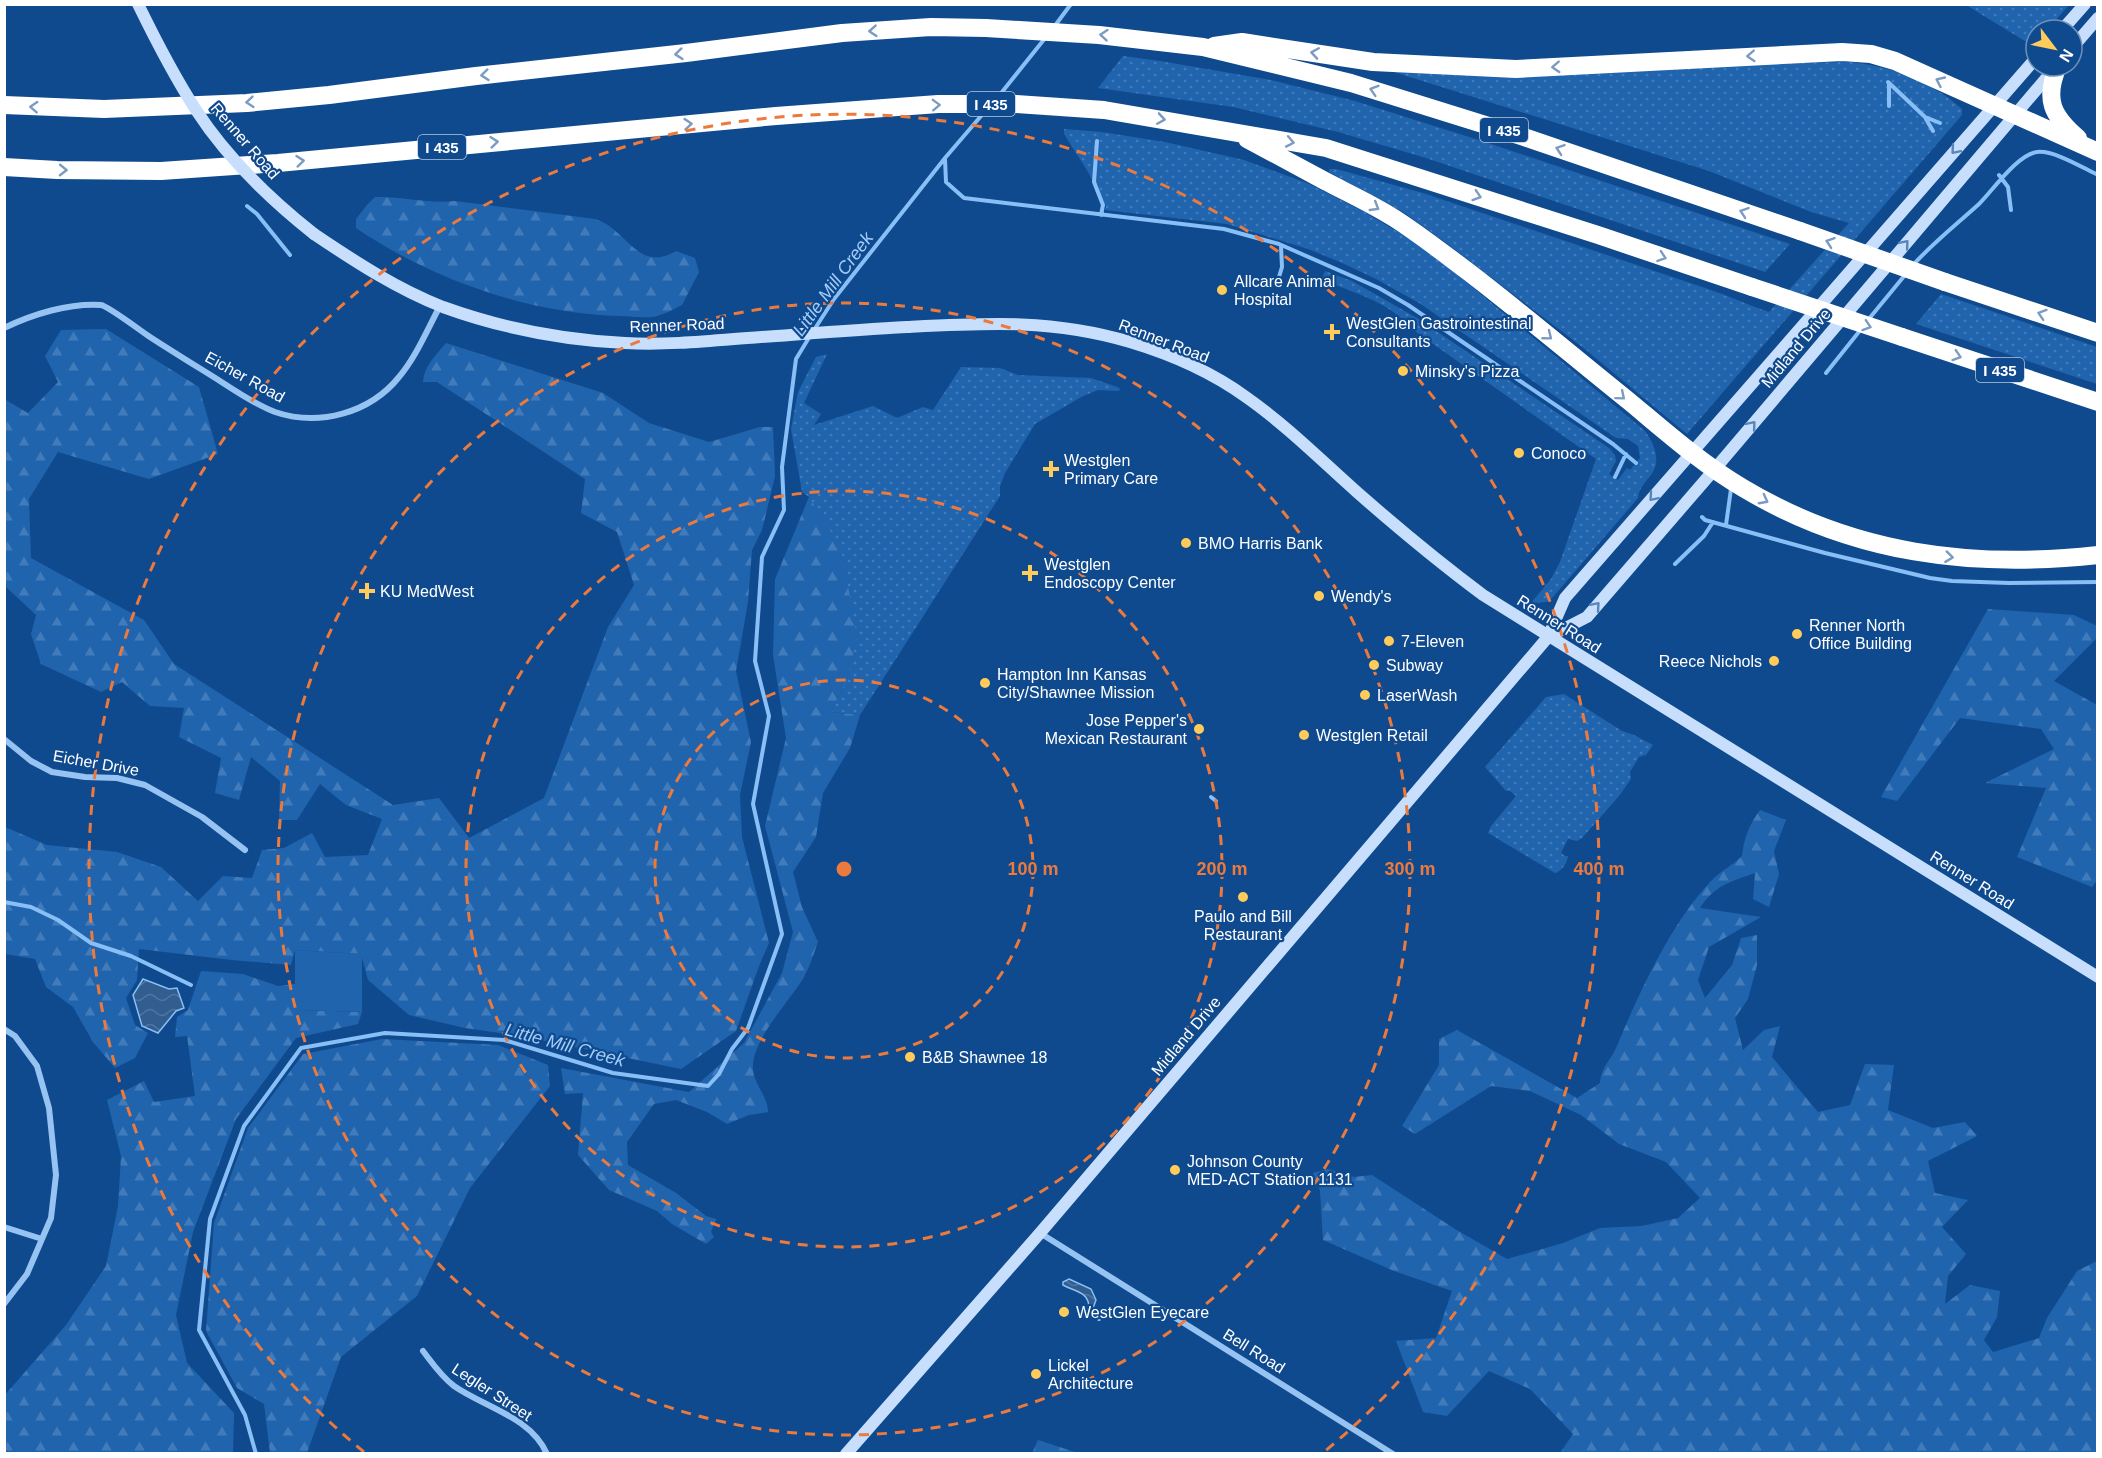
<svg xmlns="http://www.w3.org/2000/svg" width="2102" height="1458" font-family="Helvetica,sans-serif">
	<defs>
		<pattern id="grass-dots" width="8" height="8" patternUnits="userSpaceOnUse" patternTransform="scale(1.5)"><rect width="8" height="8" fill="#2064ae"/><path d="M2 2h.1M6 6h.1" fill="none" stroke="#417bba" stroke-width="1.8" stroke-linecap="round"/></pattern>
		<pattern id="forest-firs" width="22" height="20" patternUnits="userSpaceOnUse" patternTransform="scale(1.5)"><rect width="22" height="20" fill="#2064ae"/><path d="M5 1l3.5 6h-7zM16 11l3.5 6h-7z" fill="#417bba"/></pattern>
		<pattern id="water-waves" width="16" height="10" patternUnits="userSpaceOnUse" patternTransform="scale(1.5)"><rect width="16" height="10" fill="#315d8f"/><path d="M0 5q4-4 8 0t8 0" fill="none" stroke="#5075a0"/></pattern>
	</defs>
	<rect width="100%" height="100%" fill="#0f4a8e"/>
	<path fill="url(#grass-dots)" d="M1966 5H2069L2047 30H2036V42L2033 46Z
		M1123 56 1160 61 1271 80 1355 101 1485 142 1790 244 1765 272 1426 158 1338 132 1233 107 1098 88Z
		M1850 62C1890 66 1931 81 1962 109V115L1687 434 1586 350 1441 239 1403 212 1329 172V169H1336L1423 193 1708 289C1729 296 1748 305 1769 312L1849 223 1811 212 1709 171 1394 72 1395 70Z
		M1064 129 1102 132 1165 142 1244 160 1307 183 1361 210 1408 238 1452 270 1644 430C1653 441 1661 459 1653 472 1647 481 1639 487 1638 498L1553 597 1546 602 1531 603 1551 579 1560 562 1596 459 1409 327C1388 300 1351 293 1322 279L1325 271 1352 281 1417 318 1609 448 1615 455 1616 461 1609 474 1618 480 1627 468 1630 470 1640 458 1638 446 1628 439 1616 438 1419 303 1376 279 1340 262 1308 249 1227 224 1105 210 1106 206 1088 172 1064 134Z
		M1941 294 2097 347V384L1916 324Z
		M827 354 804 403 821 414 814 425 873 406 897 418 923 407 933 410 961 367 1000 368 1018 375 1091 378 1117 387 1120 389 1119 391 1098 390 1083 396 1035 424 1005 473 1000 486V496L860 715 831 712 847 679 809 497 802 492 791 429 798 392 816 357Z
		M1564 694 1622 731 1634 735 1653 745 1646 755 1639 757 1630 772 1631 779 1619 796 1582 838 1577 841 1568 839 1561 853 1565 856H1568C1567 863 1562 871 1555 873L1488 833 1491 826 1516 796 1510 791H1506L1485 767 1546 697Z"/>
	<path fill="url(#forest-firs)" d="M375 197C402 196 428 204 455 201L595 219C627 228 637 274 676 251L695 258 699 272 682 305C674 309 665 314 657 316 646 319 631 316 620 316 527 313 433 280 356 228V219L367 205Z
		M106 329 199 387 218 454 149 479 58 452 29 499 31 558 144 620 174 664 393 805 439 798 469 838 544 798 608 627 634 585 617 532 581 513 585 479 437 382H423C424 366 436 355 446 343L603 393 649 423 709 442 760 427H773L775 476 762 530 752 550 748 602 736 671 751 742 740 795 742 837 769 943 759 966 736 1031 681 1069 521 1036 465 1028 409 1015 368 980 361 954 295 950 291 965 232 960 139 949 137 980 126 998 135 1025 148 1033 135 1058 115 1068 93 1042 73 1007 46 987 35 959 5 954V827L47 845 117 852 161 867 198 901 223 876 252 878 262 850 284 848 312 833 325 857 368 855 382 819 346 805 320 784 297 820H279L280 781 251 757 239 800 215 793 221 758 179 737 184 708 150 706 122 682 101 692 41 664 31 634 36 615 5 586 4 399 28 413 58 382 45 356 61 330Z
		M809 497 841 548 857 636 848 678 831 712 860 715 850 748 823 793 816 837 793 872 802 907 818 942C814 953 810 966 804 977 789 1002 756 1035 753 1064 751 1082 768 1095 768 1112L749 1115 727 1124 707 1112 676 1100 654 1104 627 1142 628 1165 676 1193 706 1216 716 1219 711 1232 714 1237 706 1244 672 1224 657 1211 609 1190 578 1155 583 1093 565 1094 561 1068 689 1092 744 1043 782 973 793 932 765 826 786 738 773 655 775 579Z
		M1988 609 2074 615 2097 626V638L2054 681 2097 705 2098 879 2092 887 2017 857 2046 788 1985 783 2054 749 2041 729 1960 718 1897 801 1881 797Z
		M1760 810 1786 820 1774 851 1779 874 1769 907 1753 899 1755 873C1730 882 1715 885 1700 908L1761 917 1709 947 1698 980 1705 998 1732 965 1741 938 1757 935V965L1748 999 1735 1018 1743 1050 1764 1030 1780 1026 1772 1057 1818 1112 1850 1105 1865 1064 1894 1065 1888 1110 1933 1128 1965 1122 1977 1136 1928 1161 1935 1193 1968 1200 1942 1227 1966 1254 1948 1276 1945 1304 1970 1285 2000 1291 1997 1317 1984 1340 1993 1352 2039 1338 2047 1318 2077 1271 2097 1261V1453H1560L1573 1434 1530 1389 1489 1371 1447 1416 1423 1412 1396 1341 1436 1338 1452 1291 1394 1271 1323 1240 1320 1191 1313 1173 1328 1169 1354 1177 1372 1175 1455 1229 1507 1259 1563 1243 1600 1228 1642 1226 1678 1218 1700 1198 1666 1162 1619 1144 1581 1115 1530 1091 1491 1086 1415 1134 1402 1126 1439 1065V1039L1457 1030 1577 1098 1600 1083C1602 1065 1610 1062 1617 1046 1639 993 1670 925 1710 882 1720 871 1732 866 1742 856 1744 838 1749 825 1760 810Z
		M201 971 243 974 278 986 295 984 296 1010 362 1012 358 1024 296 1038 236 1119 193 1232 176 1315 187 1363 234 1413 233 1453H5L4 1396 66 1325 106 1266 118 1206 121 1156 107 1100 144 1081 154 1102 195 1096 187 1036 175 1037 177 1017 188 1010Z
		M382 1039 498 1045 548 1065 550 1086 470 1188 417 1296 341 1357 307 1453H270L264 1404 237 1388 206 1331 214 1223 248 1128 303 1054Z
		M1038 1440 1078 1453H1032Z"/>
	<path fill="#2064ae" d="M295 950 362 954V1012L295 1010Z"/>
	<path fill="url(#water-waves)" stroke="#89bff7" stroke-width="1.5" d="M143 979 169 989 177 988 184 1008 176 1011 158 1033 142 1026 133 995Z
		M1069 1279 1091 1289 1096 1300 1093 1308 1089 1307C1088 1291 1075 1292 1063 1285V1282Z"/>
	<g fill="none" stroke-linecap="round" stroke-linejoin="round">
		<path stroke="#89bff7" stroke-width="4" d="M1054 27 1071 4
			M1888 82 1925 117 1940 123
			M998 97 1046 37
			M1889 106V84
			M1926 119 1933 131
			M1097 141 1094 182 1103 205 1101 215
			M945 159 946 182 964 198 1224 229 1279 244 1379 288 1408 305 1613 444 1636 463
			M1999 175 2008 187 2011 210
			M247 206 257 214 290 255
			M1914 264C1934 242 1957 224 1979 204 1993 190 2018 154 2037 152 2054 150 2083 168 2098 175
			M1279 277 1282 267 1281 246
			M1868 320 1905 275
			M814 330 834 299 945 158 987 109
			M1826 373 1862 328
			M1615 477 1626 454
			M1702 517 1705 520 1825 553 1930 578 1952 581 2009 583 2098 582
			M1726 525 1731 489
			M1675 564 1704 536 1713 522
			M1211 797 1216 801
			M4 902 31 907 58 920 91 943 131 956 191 985
			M1099 1319 1104 1314 1103 1312
			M256 1454 245 1415 199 1330 210 1219 244 1126 301 1048 385 1033 504 1040 613 1073 708 1086 719 1074 732 1049 748 1028 782 934 753 804 769 716 755 661 762 557 784 510 782 467 796 359 810 336"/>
		<path stroke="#97c3f3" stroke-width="6" d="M4 328C33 314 69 303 101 305 108 306 141 331 150 337 173 352 196 366 220 381 237 392 256 405 275 412 319 427 370 413 399 377 416 357 427 330 440 306
			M4 739 31 761 52 772 85 777 117 778 145 785 202 817 245 850
			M4 1029 15 1036 37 1066 49 1108 56 1175 51 1218 27 1274 4 1304
			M4 1227 42 1239
			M1040 1233 1393 1454
			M423 1351C433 1364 441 1376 454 1386 484 1407 531 1417 547 1454"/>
		<path stroke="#c7dffd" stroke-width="12" d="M2062 30 2085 4
			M2072 48 2098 18
			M314 234C354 261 397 289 443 307 501 328 563 340 625 343 661 345 698 342 734 339 792 335 849 330 907 327 986 323 1053 319 1130 342 1170 354 1213 373 1246 397 1286 425 1322 461 1358 493 1399 529 1440 563 1483 595L2098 977
			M1548 637 1587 617 1714 470 2054 69
			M846 1454 1040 1233 1548 637 1565 598 2036 58"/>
		<path stroke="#fff" stroke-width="18" d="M1214 46 1242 42 1373 62 1516 69 1842 52 1871 54 1895 61 2098 152
			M2058 66C2044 99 2052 116 2078 138
			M4 105 104 109 247 103 329 95 476 76 686 53 842 33 931 27 986 28 1099 35 1203 47 1351 83 1524 137 1800 231
			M1247 139C1273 153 1299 167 1325 181 1348 193 1372 204 1394 218 1419 234 1442 252 1466 270 1521 312 1575 358 1630 402 1666 432 1702 464 1743 488 1853 554 1972 569 2098 555
			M4 167 57 170 161 171 278 163 776 116 938 104H1016L1104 110 1326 148 1598 235 1752 287
			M1945 282 2098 333
			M1902 337 2098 402"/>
		<path stroke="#c7dffd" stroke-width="12" d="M138 4C156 41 174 76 196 110 227 158 270 199 314 234"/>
		<path stroke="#fff" stroke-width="18" d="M1800 231 1945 282
			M1752 287 1902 337"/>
	</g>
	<defs><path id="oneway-chevron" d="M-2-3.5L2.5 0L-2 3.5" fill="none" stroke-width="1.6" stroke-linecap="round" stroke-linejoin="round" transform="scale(1.5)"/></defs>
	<g stroke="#7b9bc1">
		<use href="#oneway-chevron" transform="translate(873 31) rotate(176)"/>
		<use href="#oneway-chevron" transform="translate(1104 35) rotate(-175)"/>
		<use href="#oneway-chevron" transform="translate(1315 53) rotate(-171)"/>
		<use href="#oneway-chevron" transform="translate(679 54) rotate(174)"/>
		<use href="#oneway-chevron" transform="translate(1751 56) rotate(177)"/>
		<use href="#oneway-chevron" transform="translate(1556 67) rotate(177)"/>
		<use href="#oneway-chevron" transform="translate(485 75) rotate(174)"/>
		<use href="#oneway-chevron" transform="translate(1940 81) rotate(-155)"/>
		<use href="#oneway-chevron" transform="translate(1374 90) rotate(-163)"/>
		<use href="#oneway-chevron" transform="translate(250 102) rotate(175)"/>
		<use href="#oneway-chevron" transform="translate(936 105) rotate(-2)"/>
		<use href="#oneway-chevron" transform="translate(34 107) rotate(-177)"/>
		<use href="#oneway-chevron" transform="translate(1161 119) rotate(9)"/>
		<use href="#oneway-chevron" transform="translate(688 124) rotate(-5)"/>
		<use href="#oneway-chevron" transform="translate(494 142) rotate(-6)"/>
		<use href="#oneway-chevron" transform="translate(1290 142) rotate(11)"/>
		<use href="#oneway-chevron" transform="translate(1560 149) rotate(-161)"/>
		<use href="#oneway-chevron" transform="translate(300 161) rotate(-6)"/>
		<use href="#oneway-chevron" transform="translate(63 170) rotate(1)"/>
		<use href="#oneway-chevron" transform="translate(1477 196) rotate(18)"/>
		<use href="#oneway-chevron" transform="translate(1375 207) rotate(31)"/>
		<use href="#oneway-chevron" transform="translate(1744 212) rotate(-161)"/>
		<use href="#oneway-chevron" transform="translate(1830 242) rotate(-161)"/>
		<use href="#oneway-chevron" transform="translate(1662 257) rotate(19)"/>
		<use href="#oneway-chevron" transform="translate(2042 314) rotate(-162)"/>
		<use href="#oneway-chevron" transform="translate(1867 326) rotate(18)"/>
		<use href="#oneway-chevron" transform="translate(1548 336) rotate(39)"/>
		<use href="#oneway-chevron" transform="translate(1957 356) rotate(18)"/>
		<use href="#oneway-chevron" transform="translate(1621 396) rotate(40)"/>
		<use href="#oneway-chevron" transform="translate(1764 500) rotate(28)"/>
		<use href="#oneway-chevron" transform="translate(1949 557) rotate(7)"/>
	</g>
	<g stroke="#5986ba">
		<use href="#oneway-chevron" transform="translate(1955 150) rotate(131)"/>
		<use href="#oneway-chevron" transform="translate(1905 244) rotate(-50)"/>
		<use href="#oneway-chevron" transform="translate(1752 425) rotate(-50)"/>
		<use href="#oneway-chevron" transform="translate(1653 497) rotate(131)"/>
		<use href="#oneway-chevron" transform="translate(1596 606) rotate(-49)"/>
	</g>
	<g fill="none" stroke="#ed7a3d" stroke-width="3" stroke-dasharray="10 8">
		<circle cx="844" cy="869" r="189"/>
		<circle cx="844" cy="869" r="378"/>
		<circle cx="844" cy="869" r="566"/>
		<path d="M364 1452A755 755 0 1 1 1324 1452"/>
	</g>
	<g fill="#ffcb5a" stroke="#0f4a8e" stroke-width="2">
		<circle cx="1222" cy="290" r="6"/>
		<path d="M1329 323h6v6h6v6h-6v6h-6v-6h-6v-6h6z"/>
		<circle cx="1403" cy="371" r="6"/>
		<circle cx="1519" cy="453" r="6"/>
		<path d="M1048 460h6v6h6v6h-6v6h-6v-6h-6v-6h6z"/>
		<circle cx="1186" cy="543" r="6"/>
		<path d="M1027 564h6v6h6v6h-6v6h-6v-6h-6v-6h6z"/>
		<path d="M364 582h6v6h6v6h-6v6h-6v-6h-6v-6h6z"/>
		<circle cx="1319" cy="596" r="6"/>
		<circle cx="1797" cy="634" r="6"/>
		<circle cx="1389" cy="641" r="6"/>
		<circle cx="1774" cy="661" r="6"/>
		<circle cx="1374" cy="665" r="6"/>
		<circle cx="985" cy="683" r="6"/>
		<circle cx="1365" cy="695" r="6"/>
		<circle cx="1199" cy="729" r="6"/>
		<circle cx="1304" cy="735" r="6"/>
		<circle cx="1243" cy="897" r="6"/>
		<circle cx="910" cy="1057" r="6"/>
		<circle cx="1175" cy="1170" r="6"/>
		<circle cx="1064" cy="1312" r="6"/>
		<circle cx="1036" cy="1374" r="6"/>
	</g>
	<g text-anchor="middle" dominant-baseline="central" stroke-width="4.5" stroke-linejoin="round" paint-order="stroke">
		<g fill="#0f4a8e" stroke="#b7c9dd" stroke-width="1.5">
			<rect x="967" y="92" width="48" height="24" rx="4.5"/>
			<rect x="1480" y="118" width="48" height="24" rx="4.5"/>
			<rect x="418" y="135" width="48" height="24" rx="4.5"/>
			<rect x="1976" y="358" width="48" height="24" rx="4.5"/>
		</g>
		<g font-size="15" font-weight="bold" fill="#fff">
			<text x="991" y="104">I 435</text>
			<text x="1504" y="130">I 435</text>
			<text x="442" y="147">I 435</text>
			<text x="2000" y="370">I 435</text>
		</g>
		<g font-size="16" fill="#fff" stroke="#0f4a8e">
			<text transform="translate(245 141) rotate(49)">Renner Road</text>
			<text transform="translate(677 325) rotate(-2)">Renner Road</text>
			<text transform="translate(1164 341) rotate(21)">Renner Road</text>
			<text transform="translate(1796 348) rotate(-50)">Midland Drive</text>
			<text transform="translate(245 377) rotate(29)">Eicher Road</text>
			<text transform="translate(1559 624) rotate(32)">Renner Road</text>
			<text transform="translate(96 763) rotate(10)">Eicher Drive</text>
			<text transform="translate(1972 880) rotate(32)">Renner Road</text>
			<text transform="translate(1186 1036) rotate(-50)">Midland Drive</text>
			<text transform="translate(1254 1351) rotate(32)">Bell Road</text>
			<text transform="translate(492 1392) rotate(33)">Legler Street</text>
		</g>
		<g font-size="16" fill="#fff" stroke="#0f4a8e" text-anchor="start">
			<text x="1234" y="281">Allcare Animal<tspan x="1234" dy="18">Hospital</tspan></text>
			<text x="1346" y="323">WestGlen Gastrointestinal<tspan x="1346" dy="18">Consultants</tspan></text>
			<text x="1415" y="371">Minsky's Pizza</text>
			<text x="1531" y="453">Conoco</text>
			<text x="1064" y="460">Westglen<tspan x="1064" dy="18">Primary Care</tspan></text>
			<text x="1198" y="543">BMO Harris Bank</text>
			<text x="1044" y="564">Westglen<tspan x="1044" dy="18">Endoscopy Center</tspan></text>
			<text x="380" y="591">KU MedWest</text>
			<text x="1331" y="596">Wendy's</text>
			<text x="1809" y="625">Renner North<tspan x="1809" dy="18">Office Building</tspan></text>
			<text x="1401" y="641">7-Eleven</text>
			<text x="1762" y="661" text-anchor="end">Reece Nichols</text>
			<text x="1386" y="665">Subway</text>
			<text x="997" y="674">Hampton Inn Kansas<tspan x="997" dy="18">City/Shawnee Mission</tspan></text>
			<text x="1377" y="695">LaserWash</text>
			<text x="1187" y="720" text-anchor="end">Jose Pepper's<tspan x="1187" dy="18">Mexican Restaurant</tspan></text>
			<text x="1316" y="735">Westglen Retail</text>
			<text x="1243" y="916" text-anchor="middle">Paulo and Bill<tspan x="1243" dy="18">Restaurant</tspan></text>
			<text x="922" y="1057">B&amp;B Shawnee 18</text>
			<text x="1187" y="1161">Johnson County<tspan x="1187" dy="18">MED-ACT Station 1131</tspan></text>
			<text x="1076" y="1312">WestGlen Eyecare</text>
			<text x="1048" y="1365">Lickel<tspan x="1048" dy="18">Architecture</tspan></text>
		</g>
		<g font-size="18" font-style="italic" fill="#a3cdfa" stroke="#0f4a8e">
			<text transform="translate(833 284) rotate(-54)">Little Mill Creek</text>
			<text transform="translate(565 1045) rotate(15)">Little Mill Creek</text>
		</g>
	</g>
	<circle cx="844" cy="869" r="9" fill="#ed7a3d" stroke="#0f4a8e" stroke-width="3"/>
	<g font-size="18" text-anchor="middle" font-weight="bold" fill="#ed7a3d" stroke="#0f4a8e" stroke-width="4.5" stroke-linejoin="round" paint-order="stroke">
		<text x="1033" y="875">100 m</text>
		<text x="1222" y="875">200 m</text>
		<text x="1410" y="875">300 m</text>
		<text x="1599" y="875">400 m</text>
	</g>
	<rect width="2102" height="1458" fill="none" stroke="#ffffff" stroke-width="12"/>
	<g transform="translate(2054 48) rotate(122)"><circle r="28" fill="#0f4a8e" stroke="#6f92bb" stroke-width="1.5"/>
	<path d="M0-4.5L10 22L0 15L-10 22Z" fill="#ffcb5a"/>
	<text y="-9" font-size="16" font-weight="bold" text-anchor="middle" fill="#ffffff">N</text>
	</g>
</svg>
